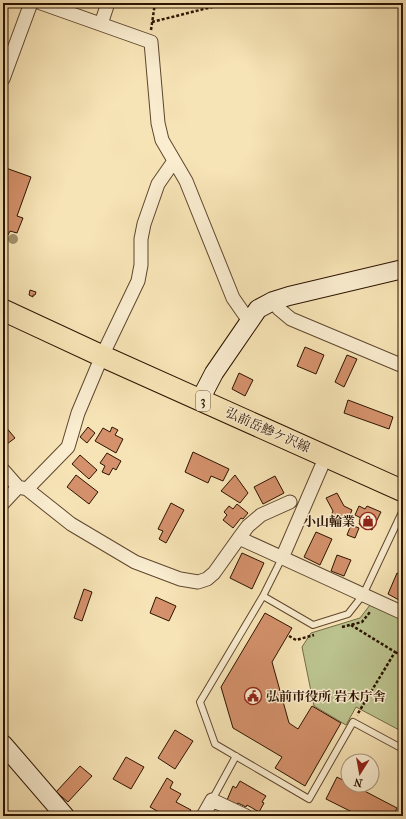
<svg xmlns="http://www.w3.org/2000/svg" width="406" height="819" font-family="'IM FELL French Canon','Noto Serif JP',serif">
	<rect width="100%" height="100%" fill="#f7e4b6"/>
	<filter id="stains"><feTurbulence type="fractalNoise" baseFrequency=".005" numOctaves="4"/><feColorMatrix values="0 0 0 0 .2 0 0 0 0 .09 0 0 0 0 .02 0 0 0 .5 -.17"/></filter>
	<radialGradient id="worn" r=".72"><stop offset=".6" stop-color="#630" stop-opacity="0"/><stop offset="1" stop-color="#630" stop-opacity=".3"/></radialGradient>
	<path fill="#bcc48f" stroke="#746c48" d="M370 605 403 620V732L356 707 346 725 314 706 302 647 311 633 360 618Z"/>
	<path fill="#d4916b" stroke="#2c1300" d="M3 167 31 177 17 216 23 218 17 233 10 231 8 235 3 233Z
		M30 290 36 292 35 295H33V297L29 295Z
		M305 347 324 355 316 374 297 366Z
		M347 355 357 359 344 387 335 382Z
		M239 373 253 380 245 396 232 389Z
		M348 400 393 417 389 429 344 413Z
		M5 426 15 438 3 447V428Z
		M88 427 95 433 87 443 80 437Z
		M112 427 118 430 115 435 123 439 116 453 95 441 103 428 110 432Z
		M193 452 229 469 223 481 211 476 208 483 185 472Z
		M107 453 121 461 116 470 113 468 109 475 102 472 105 466 100 463Z
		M80 455 97 470 89 479 72 464Z
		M76 475 98 492 89 504 67 487Z
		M235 475 248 493 240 503 221 491Z
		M275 476 284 493 263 504 254 487Z
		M337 493 344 506 352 510 346 525 330 518 333 511 326 498Z
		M171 503 184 510 166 543 159 539 163 531 158 529Z
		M237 504 248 513 243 519 241 518 233 528 223 520 227 515 224 512 229 506 233 509Z
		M359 506 365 509 367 506 381 512 372 530 359 524 361 518 355 515Z
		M351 525 359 528 355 538 347 535Z
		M316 532 332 539 320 565 304 557Z
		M242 553 264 563 252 589 230 578Z
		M337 555 351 560 344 576 331 571Z
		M397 573 403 576V592L399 600 388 594Z
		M84 589 92 592 82 621 74 618Z
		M156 597 176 606 169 621 150 613Z
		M265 613 292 628 272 662 289 723 298 729 312 706 341 723 305 786 275 768 282 757 233 728 221 687Z
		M175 730 193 741 175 769 158 758Z
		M126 757 144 767 131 789 113 779Z
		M80 766 92 776 68 802 56 792Z
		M337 777 348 783V785H353L397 808 393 816H360L326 799Z
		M167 778 173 782 170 788 181 794 176 802 191 810 187 816H166L150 807Z
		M240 781 266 796 262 802 264 803 259 812 247 805 246 807 238 803 236 805 227 800 233 786 236 788Z"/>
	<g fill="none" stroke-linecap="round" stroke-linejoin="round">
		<g stroke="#5f472e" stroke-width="8">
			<path id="lane" d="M282 558 263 596 200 702 215 744 309 799 353 722 403 749
				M263 596 313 625 348 614 363 595 403 510
				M212 800 236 756"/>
		</g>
		<g stroke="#5f472e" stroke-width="15">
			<path id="street" d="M41 3 151 42 158 123 162 140 186 181 233 298 249 321
				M101 24 108 3
				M3 79 31 3
				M273 301 279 309 291 319 403 366
				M3 470 18 487 27 489 71 524 135 562 180 579 198 582 207 579 214 573 239 538 248 526 261 515 290 502
				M27 489 68 447 78 413 102 356 138 281 141 265V239L144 224 158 184 174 161
				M3 503 18 487
				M239 538 403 613
				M282 558 326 456
				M203 816 212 800 246 816"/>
		</g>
		<g stroke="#2c1300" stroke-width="20">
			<path id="secondary" d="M200 400 214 373 258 309 273 301 289 296 403 269
				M3 744 65 816"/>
		</g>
		<g stroke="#2c1300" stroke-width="23">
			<path id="primary" d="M3 310 102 356 403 491"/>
		</g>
		<path stroke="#2c1300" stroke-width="2.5" stroke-dasharray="3 2" stroke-linecap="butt" d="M152 22 228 3
			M151 30 155 3
			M351 625 395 652 357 715
			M342 627 362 622 370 612
			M289 636 296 640 314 635
			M395 652 403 656"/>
		<use href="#lane" stroke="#faedd0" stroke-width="6"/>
		<use href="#street" stroke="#faedd0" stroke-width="13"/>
		<use href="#secondary" stroke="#faedd0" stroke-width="18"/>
		<use href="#primary" stroke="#f7e4b6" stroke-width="21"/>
	</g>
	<circle fill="#a3936d" cx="13" cy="239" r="5"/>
	<defs>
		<g id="shop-ring" transform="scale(0.9)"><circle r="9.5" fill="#faedd0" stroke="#8f2418" stroke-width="1.5"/><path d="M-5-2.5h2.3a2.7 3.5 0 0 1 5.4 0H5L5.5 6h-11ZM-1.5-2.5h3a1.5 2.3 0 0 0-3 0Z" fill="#8f2418"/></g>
		<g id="civic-ring" transform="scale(0.9)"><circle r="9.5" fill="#faedd0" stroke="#8f2418" stroke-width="1.5"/><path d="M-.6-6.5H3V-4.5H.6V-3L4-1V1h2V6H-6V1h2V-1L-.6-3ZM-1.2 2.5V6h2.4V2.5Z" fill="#8f2418"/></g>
	</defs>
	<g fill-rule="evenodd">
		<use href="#shop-ring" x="368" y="521"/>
		<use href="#civic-ring" x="253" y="696"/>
	</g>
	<g text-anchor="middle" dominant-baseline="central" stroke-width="3" stroke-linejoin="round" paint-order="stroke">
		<rect fill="#faedd0" stroke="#6a543e" stroke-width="1" x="196" y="391" width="14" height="20" rx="3"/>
		<g font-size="12" font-weight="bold" fill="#2c1300">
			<text x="203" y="401">3</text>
		</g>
		<g font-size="13" fill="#2c1300" stroke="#faedd0">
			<text transform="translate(268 430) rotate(24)">弘前岳鰺ケ沢線</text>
		</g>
		<g font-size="13" font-weight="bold" fill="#2c1300" stroke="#faedd0" text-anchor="end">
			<text x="355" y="521">小山輪業</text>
			<text x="266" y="696" text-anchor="start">弘前市役所 岩木庁舎</text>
		</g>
	</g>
	<rect width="406" height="819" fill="none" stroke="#f7e4b6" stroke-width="16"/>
	<rect x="4" y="4" width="398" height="811" fill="none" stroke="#2c1300" stroke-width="2"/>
	<rect x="8" y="8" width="390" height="803" fill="none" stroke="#2c1300"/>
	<g transform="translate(360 773) rotate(191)"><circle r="19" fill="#faedd0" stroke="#a8967d"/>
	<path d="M0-3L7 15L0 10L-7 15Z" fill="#8f2418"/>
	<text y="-6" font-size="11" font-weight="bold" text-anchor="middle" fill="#2c1300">N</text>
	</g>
	<rect width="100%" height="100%" filter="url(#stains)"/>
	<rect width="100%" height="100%" fill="url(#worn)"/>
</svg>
